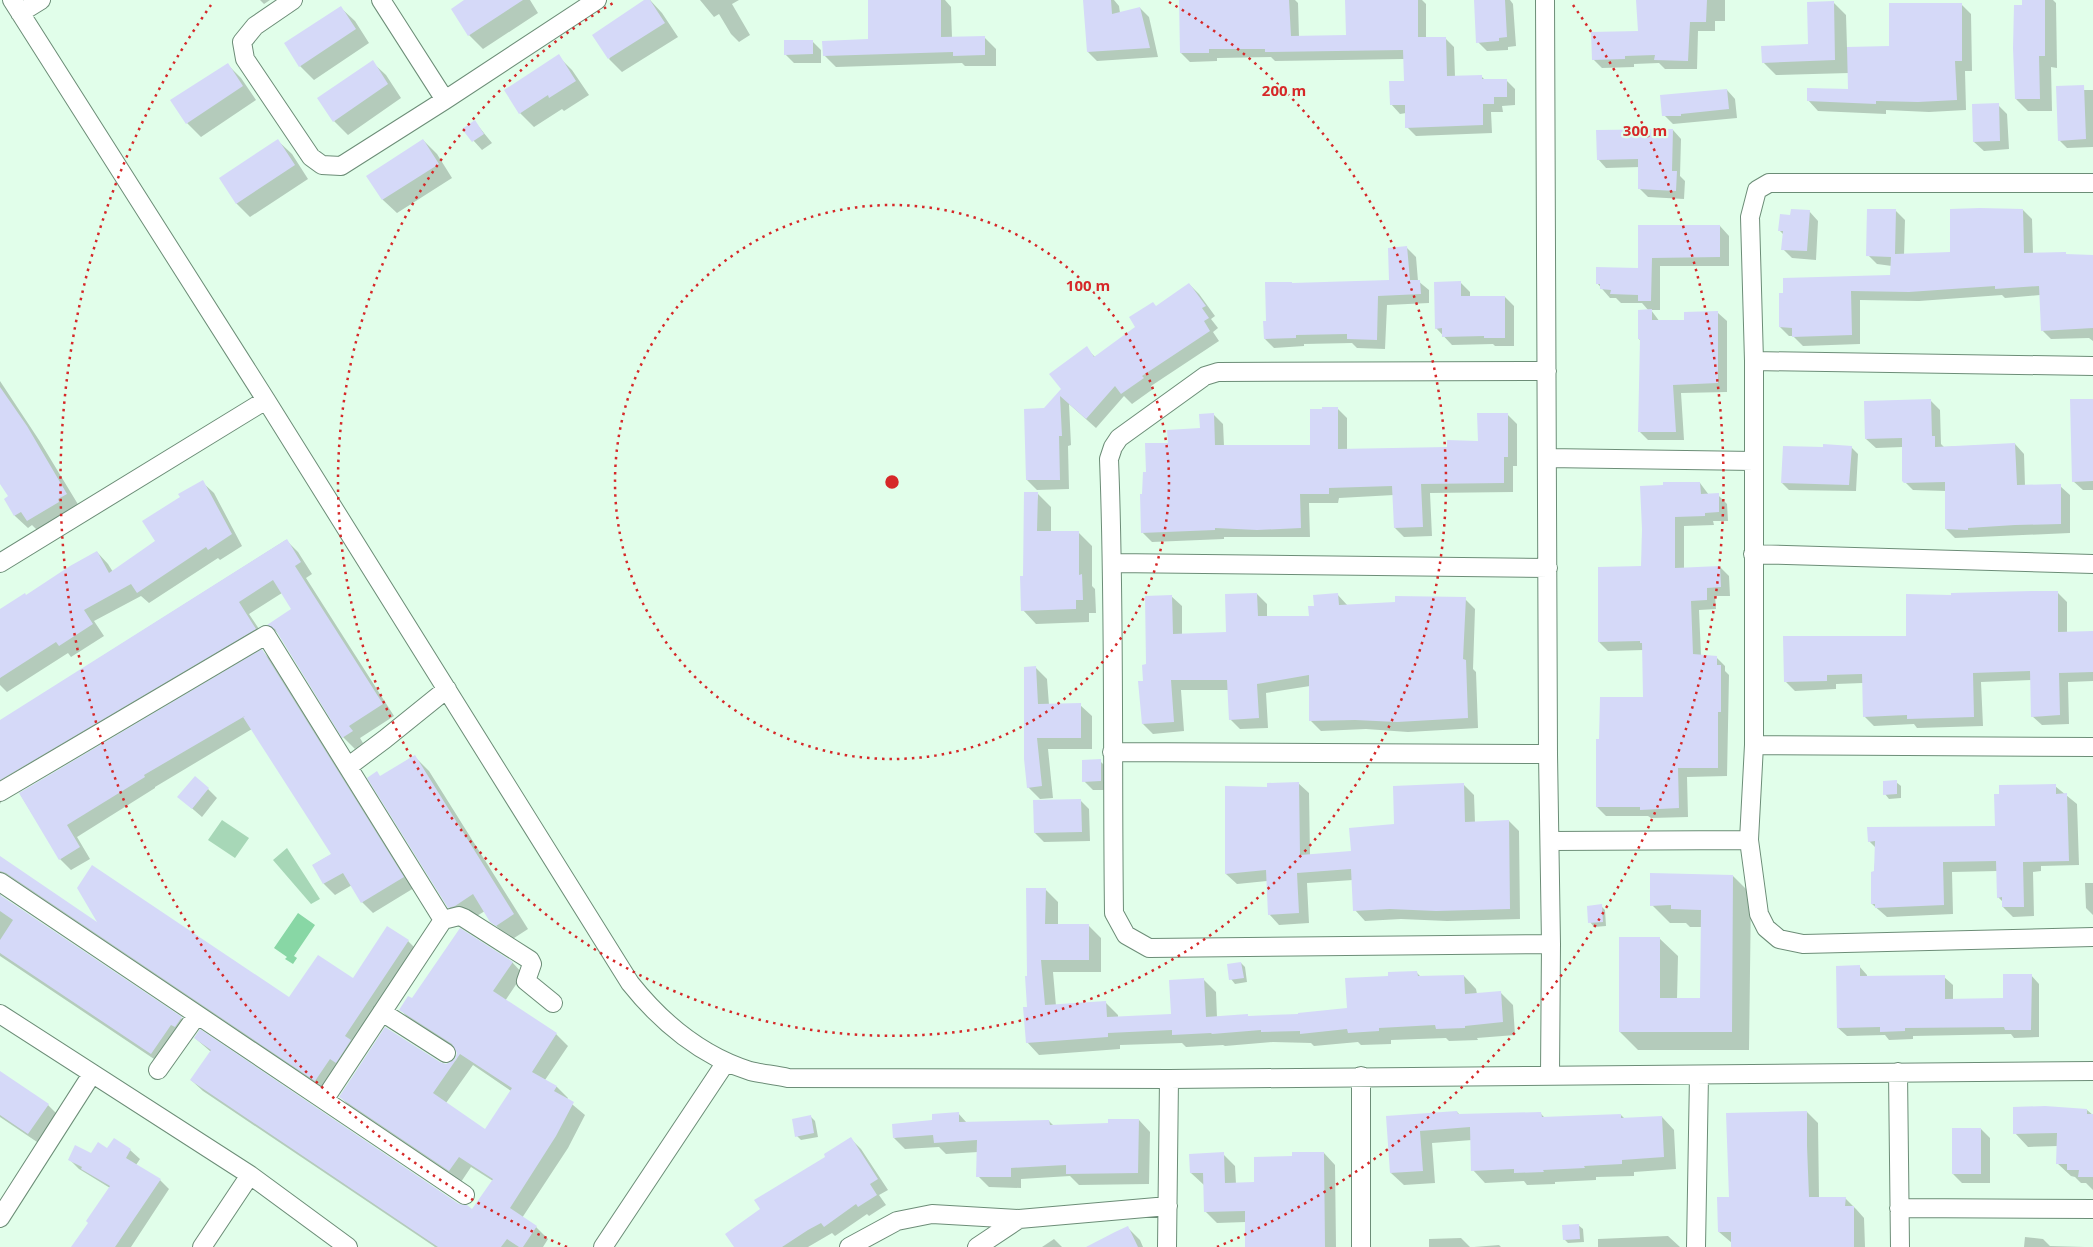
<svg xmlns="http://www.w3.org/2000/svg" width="2093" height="1247" font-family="'Open Sans',sans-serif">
	<rect width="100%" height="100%" fill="#e1feea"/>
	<path fill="#a7d7b7" d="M222 820 249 838 235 858 208 840Z
		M287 848 320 899 311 904 273 860Z"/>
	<path fill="#88d7a5" d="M298 913 315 925 294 956 297 958 293 964 285 959 287 957 274 948Z"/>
	<path fill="#0003" fill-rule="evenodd" d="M260 0H270L264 4Z
		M467 0H530L538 13 483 49 469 35Z
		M646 0H650L662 13 678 37 622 72 609 59Z
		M700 0H739L732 4 750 35 739 42 731 34 719 14 714 17Z
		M869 0H945L951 7 952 38H985L996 49V66H965L962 63 836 67 824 55 869 40Z
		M1084 0H1114L1119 6 1120 13 1140 8 1149 17 1158 57 1097 61 1088 52Z
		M1180 0H1295L1298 3 1299 37 1347 36 1346 0H1422L1426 4V39L1445 38 1454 47 1455 77 1481 76 1485 80H1506L1515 89V105L1502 106 1503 112H1491L1492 133 1416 136 1407 127 1406 113 1400 114 1391 104 1405 82V59L1275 61 1271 57 1217 58V61L1190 62 1181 53Z
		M1475 0H1510L1513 4 1516 46 1508 47V50L1487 51 1478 42Z
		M1638 0H1725V21H1715V31H1698L1697 69H1665L1659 63 1634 64V67L1602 68 1593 59 1639 32Z
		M2023 0H2053L2056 3 2057 68 2051 67 2052 111H2028L2016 99Z
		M1833 2 1846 15 1847 48 1891 47 1961 4 1971 14 1972 71H1965L1966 110 1929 112 1886 110V114L1818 111 1808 100 1850 90 1849 73 1776 75 1763 62 1809 46Z
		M341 8 355 21 369 43 314 80 300 66Z
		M812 41 821 50V63H794L785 54Z
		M558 56 572 70 589 95 564 111 562 109 534 127 520 113Z
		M372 62 386 75 401 98 348 135 334 121Z
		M227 64 241 78 256 100 201 137 187 123Z
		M1727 90 1735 99 1737 118 1673 124 1664 115Z
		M2057 90H2093V147L2067 148 2059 140Z
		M1998 105 2007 114 2009 149 1984 151 1974 142Z
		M475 122 492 143 482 150 464 130Z
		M1673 130 1681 139 1680 176 1685 181 1684 199 1648 197 1640 189V167L1606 168 1598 159Z
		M423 140 437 154 452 178 397 213 383 200 368 176Z
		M278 141 292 154 308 179 250 217 236 203Z
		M1895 210 1905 220 1904 255 1951 253 2023 210 2032 219 2033 254 2093 256V341L2089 338 2051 339 2042 330 2040 295 2005 298 2002 295 1919 301 1860 300V344L1803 346 1793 336H1789L1780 327V294L1892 276V266L1877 264 1868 255Z
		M1809 211 1818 221 1816 260 1792 258 1783 249 1784 235 1779 230 1791 216Z
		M1639 226H1720L1729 236V266H1660V310H1651L1660 322H1685L1718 313 1727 321V392L1681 393 1684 440H1648L1640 432 1641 341 1639 339 1649 311 1642 303H1621L1616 298H1610L1597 283 1639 269Z
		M1407 248 1416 257 1418 281 1429 290V303L1387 305 1385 349 1357 348 1352 343 1304 344V346L1274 348 1265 339 1268 322 1390 282Z
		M1460 282 1470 292V297H1505L1514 306V346H1495L1493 344 1452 345 1436 328Z
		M1189 284 1199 294 1215 316 1211 319 1218 328 1213 332 1219 341 1151 386 1153 389 1132 404 1124 396 1096 428 1069 404 1071 445 1068 446 1069 489 1037 490 1027 480 1045 409 1062 390 1086 348 1095 357 1137 328 1156 307Z
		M0 381 39 440 79 506 40 533 32 525 28 528 15 516 6 499 10 497 0 482Z
		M1930 400 1940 410 1941 444 1944 447 2015 444 2024 454 2025 486H2060L2070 495V533L1955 538 1946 529V491L1913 490 1904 481 1903 447 1876 448 1866 439Z
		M2093 400V490H2083L2073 481Z
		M1337 408 1347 418V450L1448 448 1479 442 1507 414 1517 424V466H1513V492L1430 493 1432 536 1404 537 1395 528 1394 495 1339 498 1338 503H1309L1310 537H1224V539L1152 542 1142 532 1143 495 1147 473 1169 444 1201 430 1214 415 1223 424 1224 446H1312Z
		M1851 447 1858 454 1856 491 1789 490 1782 483 1824 449Z
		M202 482 214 493 242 546 220 560 218 558 149 603 141 596 94 621 104 636 71 657 68 653 7 692 0 685V612L97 552 108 564 113 572 156 541Z
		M1700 483 1709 495H1718L1727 504 1728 521H1713L1714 525 1684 526V569L1720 567 1729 576 1730 596H1715L1716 609 1699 610 1701 656 1716 657 1725 666V671L1729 675 1727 776 1687 777 1688 817 1651 818 1648 816H1606L1597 807 1601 740 1644 698V650L1608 651 1599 642 1642 568 1643 529Z
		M1038 494 1051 507V532H1078L1092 546V586L1095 589 1096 613H1089V622L1036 624 1023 610 1025 578Z
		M286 540 298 552 312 574 306 578 394 716 360 738 363 743 355 749 343 737 281 636 269 625 293 609 282 593 249 614 267 641 6 794 0 804V721Z
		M2058 593 2067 602V633H2093V681L2068 682 2069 724 2042 725 2032 716 2031 680 1981 682 1983 726 1917 728 1914 724 1874 726 1864 716 1863 683 1836 684V689L1795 691 1786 682 1907 637 1952 596Z
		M1257 594 1267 604V617H1310L1315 607 1337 594 1348 606 1465 599 1475 609 1473 669 1476 672 1478 728 1408 732 1366 729 1321 731 1311 721 1310 686 1266 693 1268 728 1240 729 1230 719 1229 690H1181L1184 731 1153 734 1143 724 1144 683 1148 666 1171 596 1182 606V635L1228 634Z
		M262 651 273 662 414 888 373 913 362 902 352 885 335 895 324 884 313 865 332 854 252 729 155 787V788L77 837 90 859 71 870 60 859 20 794Z
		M1036 668 1047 679 1049 705H1080L1092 716V749H1048L1053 798 1040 799 1028 787Z
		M414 756 429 771 528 929 511 940 491 921 485 911 470 920 464 922 449 907 381 777Z
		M1100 761 1109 770 1110 790H1093L1084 781Z
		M1896 782 1901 786V798L1889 799 1885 794Z
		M1298 783 1309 793 1310 855 1352 852 1464 785 1474 795 1475 823 1509 821 1519 831 1520 919 1447 921 1401 919 1365 921 1355 910 1353 880 1307 883 1309 923 1279 925 1269 914 1267 881 1237 884 1226 874 1269 788Z
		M2055 786 2077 804 2079 865 2041 866V871L2033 872 2034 916 2013 917 2003 907V902L1998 897V871L1952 872 1953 914 1887 917 1872 904 1876 848 1869 841 1997 827Z
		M208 789 217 798 202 817 179 797Z
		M1080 800 1089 809 1090 841 1044 842 1035 833Z
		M0 857 101 926 290 999 353 980 408 941 420 953 327 1092 3 887 0 894 2 898 181 1018 193 1030 163 1065 0 956Z
		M1733 876 1751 894 1749 1050H1638L1620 1032 1659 938 1678 956 1677 999H1701L1702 927H1690L1686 923H1670L1652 905Z
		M2085 883H2093V915L2086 908Z
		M1045 889 1058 902V926H1089L1101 938V972H1053L1056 1006 1105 1002 1118 1015V1018L1173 1015 1203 979 1216 992 1217 1018 1247 1015 1249 1017 1299 1016 1348 1009 1389 977 1417 973 1422 978 1464 976 1476 989 1477 994 1500 992 1513 1005 1515 1035 1477 1038 1478 1040 1449 1041 1446 1038 1391 1040V1044L1361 1045 1358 1042 1314 1046 1311 1043 1273 1042 1225 1046 1223 1045 1186 1047 1182 1043 1120 1045V1049L1039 1055 1027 1042 1028 977Z
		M1601 906 1605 910 1606 926 1594 927 1590 922Z
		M512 962 523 974 505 1001 556 1034 568 1046 545 1080 557 1087 568 1098 567 1100 585 1115 568 1148 522 1218 536 1227 548 1239 543 1247H435L203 1091 191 1080 211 1052 195 1038 459 1205 473 1211 493 1181 471 1167 461 1182 352 1109 341 1097 440 1063 446 1065 456 1060 458 1053 456 1050 412 1022 401 1010 412 1000ZM473 1065 511 1091 485 1131 446 1103Z
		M1241 963 1245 967 1247 982 1235 984 1231 979Z
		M1859 966 1867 975V977H1944L1953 985V1000H2004L2031 975 2039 984V1037L2014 1038 2011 1034 1913 1036V1039L1889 1040 1885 1035 1847 1036 1838 1028Z
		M0 1073 48 1105 59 1116 40 1144 0 1117Z
		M2087 1110 2093 1115V1190L2086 1183H2081L2075 1177 2071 1176 2057 1163 2058 1146 2028 1147 2015 1133Z
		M1457 1112 1460 1115 1541 1114 1545 1118 1621 1115 1625 1119 1662 1117 1674 1130 1676 1169 1634 1172V1176L1596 1177V1180L1555 1182V1184L1527 1185 1524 1181 1485 1183 1473 1170 1472 1140 1432 1143 1435 1183 1404 1185 1391 1173 1387 1117Z
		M1807 1112 1818 1123 1819 1198H1845L1856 1209 1864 1218 1865 1247H1732V1243L1719 1232 1730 1198Z
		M958 1113 967 1123 1049 1121 1054 1126 1109 1124 1139 1120 1150 1132 1149 1184 1079 1185 1070 1176 1021 1179V1188L989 1187 978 1176V1152L946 1154 939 1147 905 1149 894 1138Z
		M811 1117 815 1121 818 1137 801 1140 797 1136Z
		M1981 1129 1990 1138V1183H1962L1953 1174Z
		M850 1138 861 1149 888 1190 879 1195 886 1205 869 1216 867 1214 835 1236 832 1233 808 1247H736L827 1157Z
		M108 1150H130L140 1159 136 1165 160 1180 169 1189 131 1247H73L90 1223 110 1188 79 1169 70 1160Z
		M1324 1153 1335 1165 1336 1247H1246V1222L1217 1223 1205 1211 1204 1185 1191 1173 1223 1154 1235 1166 1236 1184 1255 1183 1293 1157Z
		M1578 1225 1583 1229 1584 1242 1568 1243 1564 1239Z
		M1128 1228 1140 1240 1143 1247H1089Z
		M1668 1236 1680 1247H1598V1239Z
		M2025 1237 2043 1239 2050 1246 2085 1247H2024Z
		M1461 1238 1470 1247H1429V1239Z
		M1054 1239 1062 1247H1042Z
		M1499 1245 1501 1247H1474Z"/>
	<path fill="#d5d9f8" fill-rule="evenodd" d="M464 0H523L468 36 451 9Z
		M644 0H650L665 23 608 59 592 35Z
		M868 0H941V37L985 36V55L953 56V52L823 56 822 41 868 39Z
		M1083 0H1111L1112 14 1140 7 1150 48 1087 52Z
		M1179 0H1289L1291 36 1346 35 1345 0H1418V37H1446L1447 76 1482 75V79H1507V97H1494V104H1483V125L1405 128V105H1390L1389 81H1404L1403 50 1265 52V49H1209V53H1180Z
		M1474 0H1505L1507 37 1499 38V41L1476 43Z
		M1636 0H1707L1706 22H1690L1688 61 1654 60 1655 55 1625 56V59L1592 60 1591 32 1638 31Z
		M2022 0H2045V56H2039L2040 99H2015L2013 48 2014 5H2022Z
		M1834 1 1835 60 1762 63 1761 46 1808 44 1807 2Z
		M1889 3H1962V61H1955L1957 100 1918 102 1876 101V104L1807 101V88L1848 89 1847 47 1889 46Z
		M341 6 356 29 299 67 284 43Z
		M784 40H813V54L784 55Z
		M559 54 576 81 549 98 548 95 519 114 504 90Z
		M373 60 388 84 333 122 317 98Z
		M228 63 243 86 186 124 170 100Z
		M2084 85 2086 139 2058 141 2056 86Z
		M1727 89 1729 109 1681 114V116H1662L1660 95Z
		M1999 103 2000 141 1973 142 1972 104Z
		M475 120 484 134 472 142 462 129Z
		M1673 129 1672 171H1677L1676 191 1638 189V159L1597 160 1596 130Z
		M278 139 295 165 236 204 219 178Z
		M423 139 439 164 382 200 366 176Z
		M1980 208 2023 209 2024 253 2066 252V254L2093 255V328L2041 331 2039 286 1995 289V286L1909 292 1851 291 1852 335 1792 337V328L1779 327V293H1783V278L1890 275 1891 257 1866 256 1867 209H1896L1895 254 1950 252V209Z
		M1791 209 1810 210 1807 251 1781 250 1783 231H1778L1780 214 1790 215Z
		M1638 225H1720V257L1652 258 1651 301H1638V295L1610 294 1611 290 1600 289V284H1596V267L1638 268Z
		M1407 246 1410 280H1420L1421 294 1378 296 1377 340 1347 339V334L1296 335V338L1264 339 1263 321H1266L1265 282H1292V283L1389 280 1388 248Z
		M1461 281V296H1505V338H1484V336L1442 337V328L1435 329 1434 282Z
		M1189 283 1206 306 1202 308 1209 318 1204 321 1210 331 1142 376 1144 378 1121 394 1115 386 1086 419 1060 396 1062 436H1059L1060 480H1026L1024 409 1044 408 1061 389 1049 374 1087 346 1094 357 1135 327 1129 317 1153 302 1156 306Z
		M1652 309V320H1684V312L1718 311V383L1673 385 1676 432H1638L1640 339H1638V310Z
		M0 387 27 426 67 494 58 499 59 502 27 521 21 512 14 516 4 499 8 496 0 484Z
		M1931 399 1932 436H1935V447L2015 443 2017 485 2061 484V524L2015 525 1968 528V530L1945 529V482L1904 483 1902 481V438L1865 439 1864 401Z
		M2070 399H2093V481L2072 482Z
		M1322 407H1338V449L1447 447V440L1478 441 1477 413H1508V457H1504V483L1421 484 1423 527 1394 528 1392 486 1329 488V494H1300L1301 528 1257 530 1215 528V530L1141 533 1140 494H1142L1143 472H1146L1145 443H1168L1167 430 1200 428 1199 414 1214 413 1215 445H1310V409H1322Z
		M1823 444 1852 446 1849 485 1781 483 1783 446 1823 447Z
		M203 480 232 534 208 550 206 547 137 593 131 584 84 610 93 624 59 646 56 642 0 678V609L25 593 26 595 70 566 97 551 109 573 155 541 142 521 180 497 178 494Z
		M1663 482H1700L1701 494 1719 493V512L1705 513V516L1675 517V568L1720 566 1721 587 1707 588V600L1691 601 1693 654 1717 656V665H1721V712H1718V768H1678L1679 808 1640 810V807H1596V739H1599L1600 697H1643L1642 643H1640V641L1598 642V567L1641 566 1642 529 1640 486 1663 485Z
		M1024 492H1038L1037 531H1079V575L1082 574 1083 600H1076V609L1021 611 1020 576H1023Z
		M287 539 301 562 295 566 383 704 349 726 353 731 342 738 275 629 267 625 291 609 273 580 239 602 256 629 0 780V720Z
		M2032 591H2058V632L2093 631V672L2059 673 2060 715 2031 717 2030 671 1973 673 1974 717 1907 719V715L1863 717 1862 674 1827 675V681L1784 682 1783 636H1906V594L1951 595V593Z
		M1257 593 1258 616H1309L1308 606H1314L1313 595 1338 593 1339 605 1395 602V596L1466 597 1463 659 1466 660 1468 718 1397 722 1355 720 1309 721V675L1257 684 1259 718 1229 720 1227 680H1171L1174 722 1142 724 1138 681H1143L1142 665 1146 664 1145 596 1172 595 1173 634 1226 632 1225 594Z
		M262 649 404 877 361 903 343 873 323 884 312 865 331 854 243 717 245 716 144 775 145 777 67 825 80 847 59 860 19 793Z
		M1036 666 1038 704 1081 703V738H1037L1042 786 1027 788 1024 759V667Z
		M415 755 514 914 496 926 490 922 473 894 455 906 448 908 367 778 377 771 380 776Z
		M1101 759V781L1082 782V760Z
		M195 776 209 788 192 809 177 797Z
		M1897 780V794L1883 795V781Z
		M1299 782 1300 855 1351 851 1349 828 1394 824 1393 786 1464 783 1465 822 1509 820 1510 909 1436 911 1390 909 1353 911 1351 869 1297 873 1299 913 1268 915 1266 870 1225 874V786L1267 787V783Z
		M2056 784V794L2067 793 2069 861 2023 862 2024 907H2002V897L1997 898 1996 861 1943 862 1944 905 1875 908V904H1871V872L1874 871 1875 841 1868 842 1867 827 1995 826 1994 794H1999V785Z
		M1081 799 1082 832 1034 833 1033 800Z
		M0 856 97 922 77 888 92 865 289 997 318 955 353 978 387 926 409 940 345 1036 351 1040 336 1063 330 1059 315 1081 6 873 0 871Z
		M1650 873 1733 875 1732 1032H1619V937H1660V998H1700L1701 910 1671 909V905L1650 906Z
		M1026 888H1046L1045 924H1089V960H1041L1045 1005 1106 1001 1107 1017 1171 1014 1169 980 1204 978 1206 1017 1248 1014V1016L1298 1014V1013L1347 1008 1345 978 1388 976V972L1417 971 1418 976 1464 975 1465 994 1501 991 1503 1022 1465 1026V1028L1436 1029 1435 1025 1379 1028V1031L1348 1033 1347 1029 1300 1034V1031L1261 1032V1030L1212 1034 1211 1033 1172 1035V1030L1108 1033V1037L1026 1043 1023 1007H1027L1025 976H1027Z
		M0 895 182 1017 175 1027 171 1025 151 1054 0 953V940L13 920 0 911Z
		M1602 904 1603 922 1588 923 1587 906Z
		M460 928 513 962 493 991 557 1033 532 1072 557 1086 554 1091 574 1102 556 1136 510 1208 537 1226 523 1247H519L507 1239 501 1247H438L190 1080 211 1050 194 1038 200 1029 459 1204 467 1205 472 1209 493 1179 459 1157 449 1171 339 1097 385 1027 440 1062 446 1064 455 1059 457 1053 452 1044 399 1010 408 996 412 998ZM460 1054 512 1088 485 1129 433 1093Z
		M1241 962 1244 978 1229 980 1227 964Z
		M1860 965V976L1945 975V999L2003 998V974H2032L2031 1030H2005L2004 1027 1905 1028V1031L1880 1032V1027L1837 1028 1836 966Z
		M0 1071 49 1104 28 1134 0 1115Z
		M2045 1106 2087 1109V1114H2093V1177H2078L2079 1170H2067V1164H2056L2057 1133 2013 1134V1107Z
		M1457 1111 1458 1114 1541 1112 1542 1117 1621 1114V1118L1662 1116 1664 1157 1622 1160V1164L1584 1166 1585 1168 1543 1170 1544 1172 1514 1173V1169L1471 1171 1470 1127 1420 1131 1423 1171 1390 1173 1386 1116Z
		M1807 1111V1146L1809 1197H1846L1845 1206H1854V1247H1731V1232H1718L1717 1197H1729L1726 1113Z
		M959 1112V1122L1049 1120 1050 1125 1108 1123V1119H1139L1138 1173 1066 1174V1165L1011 1168V1177H976L977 1140 934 1143 933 1135 893 1138 892 1124 932 1120V1114Z
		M811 1115 814 1133 795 1137 792 1119Z
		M1952 1128H1981V1174H1952Z
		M851 1137 878 1179 870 1184 877 1195 858 1207 856 1204 824 1227 821 1223 808 1230 782 1247H734L725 1234 760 1209 754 1200 825 1157 824 1154Z
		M114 1138 131 1149 126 1158 161 1179 115 1247H71L88 1223 86 1221 110 1186 81 1169 82 1167 68 1160 75 1145 91 1153 98 1142 107 1148Z
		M1224 1152 1225 1183 1254 1182V1157L1292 1156V1152H1324L1325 1247H1245V1211L1204 1212 1203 1173H1190L1189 1154Z
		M1579 1224 1580 1239 1563 1240 1562 1225Z
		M1128 1226 1138 1247H1086L1115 1232Z"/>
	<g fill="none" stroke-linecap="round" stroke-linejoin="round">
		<g stroke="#6c8d77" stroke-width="20">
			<path id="minor" d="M12 0 266 400 630 983C661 1022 702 1056 750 1071 762 1074 776 1075 788 1078L1169 1079 2093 1071
				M293 0 255 26 242 42 245 59 311 157 322 165 341 166 445 100 597 0
				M381 0 445 100
				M1545 0 1548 754 1551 944 1550 1075
				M20 13 41 0
				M2093 183H1769L1757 190 1750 217 1754 361V745L1749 840 1759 914 1766 928 1779 939 1803 944 2093 937
				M1754 361 2093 366
				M1547 371 1218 372 1205 376 1119 438 1113 447 1109 459C1115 610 1112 762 1114 913L1126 935 1149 948 1551 944
				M1547 458 1754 461
				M1753 554 2093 564
				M0 563 266 400
				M1113 563 1548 568
				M1754 745 2093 747
				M1112 752 1548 754
				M349 766 385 739 447 689
				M0 792 266 635 443 920 324 1100 0 882
				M1550 841 1749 840
				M443 920 459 916 464 918 530 960 532 964 526 981 553 1003
				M382 1012 446 1053
				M0 1014 250 1175 348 1247
				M158 1070 197 1015
				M1898 1072 1900 1247
				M324 1100 465 1195
				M1899 1208 2093 1209
				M0 1218 92 1074
				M202 1247 250 1175
				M603 1247 726 1062
				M849 1247 897 1221 932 1214 1019 1219 1168 1206
				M977 1247 1019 1219
				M1167 1247 1169 1079
				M1361 1247V1076
				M1696 1247 1699 1075"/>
		</g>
		<use href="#minor" stroke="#fff" stroke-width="18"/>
	</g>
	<g fill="none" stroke="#d62828" stroke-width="2.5" stroke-dasharray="2.5 5">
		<circle cx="892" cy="482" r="277"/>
		<path d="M1169 2A554 554 0 1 1 615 2"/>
		<path d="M567 1247A831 831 0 0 1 211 5M1573 5A831 831 0 0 1 1217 1247"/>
	</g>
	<circle cx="892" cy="482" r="8" fill="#d62828" stroke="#e1feea" stroke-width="2.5"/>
	<g font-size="15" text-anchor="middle" font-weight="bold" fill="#d62828" stroke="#e1feea" stroke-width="4.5" stroke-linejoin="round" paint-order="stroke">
		<text x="1284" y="96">200 m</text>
		<text x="1645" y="136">300 m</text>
		<text x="1088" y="291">100 m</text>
	</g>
</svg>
